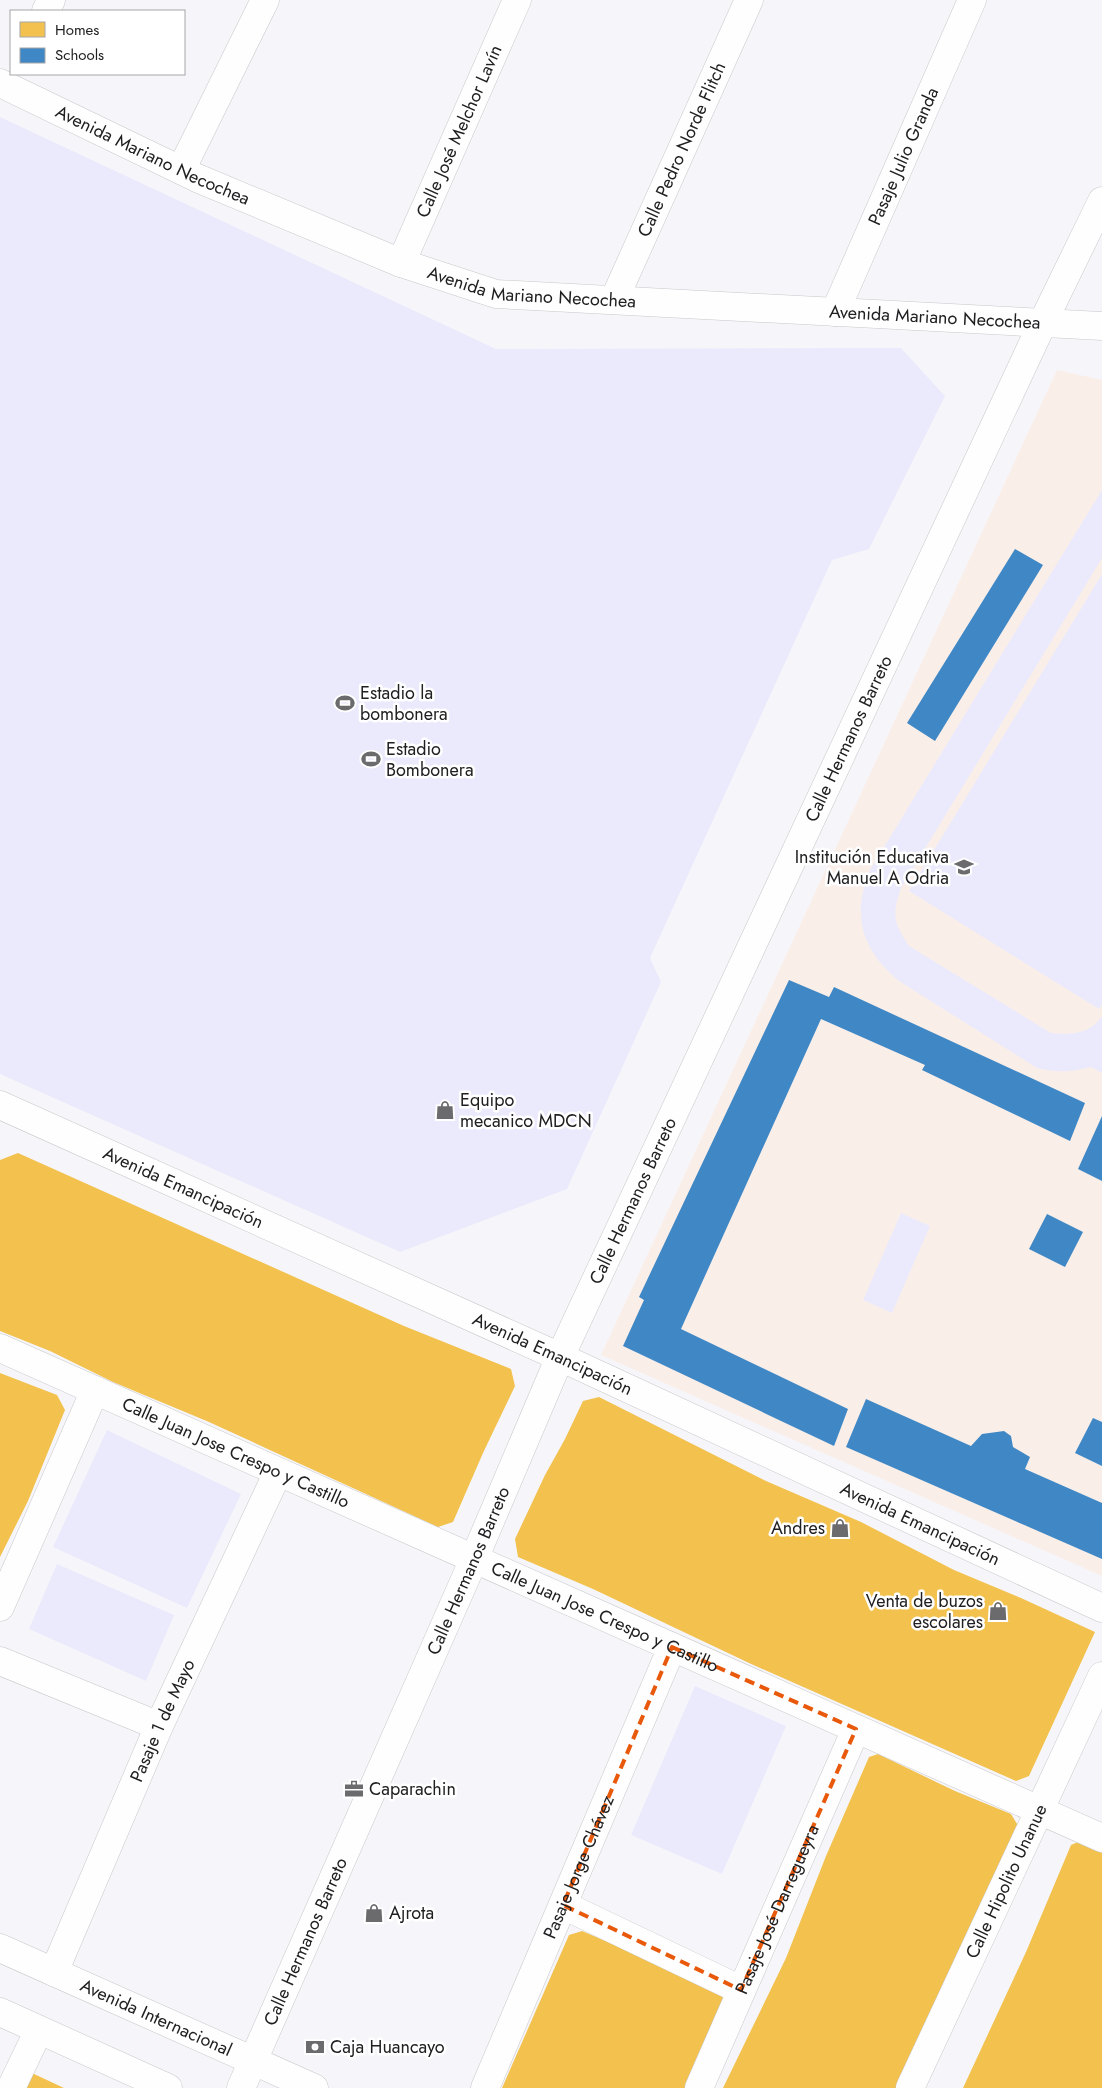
<svg xmlns="http://www.w3.org/2000/svg" width="1102" height="2088" font-family="Jost,sans-serif">
	<rect width="100%" height="100%" fill="#f6f6fa"/>
	<path fill="#faeee9" d="M1057 370 1102 380V1576L601 1355Z"/>
	<path fill="#ebeafc" d="M0 117 496 349 901 348 945 396 869 549 832 560 650 958 661 982 567 1189 400 1252 0 1074Z
		M1102 490V558L901 888C892 915 893 922 909 946L1051 1033C1070 1035 1091 1034 1102 1016V1073L1091 1067C1070 1072 1058 1073 1037 1068L899 981C862 950 851 916 870 870Z
		M1102 574V1005L1099 1009 909 891Z
		M901 1213 930 1226 892 1313 863 1300Z
		M107 1430 241 1494 187 1608 53 1547Z
		M57 1564 174 1615 146 1681 29 1629Z
		M695 1686 786 1726 722 1874 631 1835Z"/>
	<path fill="#f2c14e" d="M18 1153 404 1326 511 1369 515 1386 483 1453 453 1522 438 1527 209 1422 113 1382 50 1351 0 1331V1160Z
		M0 1373 57 1395 65 1410 28 1501 0 1557Z
		M599 1397 766 1481 861 1522 954 1570 1021 1598 1095 1632 1029 1776 1016 1781 749 1663 593 1589 518 1557 515 1539 545 1475 565 1439 583 1401Z
		M878 1754 955 1791 1011 1814 1019 1827 906 2088H723L786 1958 826 1856 869 1757Z
		M1078 1842 1102 1853V2088H963L1026 1952 1071 1845Z
		M582 1931 736 1996 695 2088H502L569 1935Z
		M32 2073 64 2088H23Z"/>
	<path fill="#3f88c5" d="M1015 549 1043 565 935 741 907 723Z
		M789 980 829 997 834 987 1085 1103 1070 1141 922 1070 925 1065 821 1019 681 1329 848 1409 834 1446 623 1346 644 1300 639 1297Z
		M1102 1116V1181L1078 1169Z
		M1047 1214 1083 1232 1065 1267 1029 1249Z
		M866 1399 971 1446 982 1434 1004 1431 1011 1436 1013 1447 1030 1457 1025 1469 1102 1503V1559L846 1447Z
		M1093 1418 1102 1422V1466L1075 1453Z"/>
	<g fill="none" stroke-linecap="round" stroke-linejoin="round">
		<g stroke="#c8c8cb" stroke-width="29">
			<g id="minor">
				<path d="M46 11 51 0"/>
				<path id="s1" d="M0 83 197 178 401 263 496 294 1102 326"/>
				<path d="M181 170 265 0"/>
				<path id="s2" d="M401 263 517 0"/>
				<path id="s3" d="M614 300 749 0"/>
				<path id="s4" d="M835 312 972 0"/>
				<path id="s5" d="M0 1105 560 1357 1102 1608"/>
				<path id="s6" d="M0 1348 1102 1838"/>
				<path d="M0 1607 95 1390"/>
				<path d="M0 1661 159 1726"/>
				<path d="M563 1905 741 1990"/>
				<path id="s7" d="M54 1972 159 1726 278 1472"/>
				<path d="M11 2088 39 2030"/>
				<path id="s8" d="M241 2088 474 1559 560 1357 1043 322 1102 201"/>
				<path id="s9" d="M485 2088 672 1647"/>
				<path id="s10" d="M699 2088 856 1729"/>
				<path id="s11" d="M910 2088 1102 1676"/>
			</g>
		</g>
		<g stroke="#c8c8cb" stroke-width="29">
			<g id="major">
				<path id="s12" d="M0 1948 314 2088"/>
				<path d="M0 2012 168 2088"/>
			</g>
		</g>
		<use href="#minor" stroke="#fefefe" stroke-width="28"/>
		<use href="#major" stroke="#fefefe" stroke-width="28"/>
	</g>
	<path fill="none" stroke="#e8590c" stroke-width="4" stroke-dasharray="10 6" stroke-linejoin="round" d="M672 1647 856 1729 741 1990 563 1905Z"/>
	<defs>
		<g id="stadium-bare" transform="scale(1.5)"><path d="M0-5a6.5 5 0 1 0 0 10a6.5 5 0 1 0 0-10ZM-3.5-1.8h7v3.6h-7Z" fill="#6b6b6e" stroke="#fff" stroke-width="2.5" paint-order="stroke"/></g>
		<g id="school-bare" transform="scale(1.5)"><path d="M0-5L7-2L0 1L-7-2ZM-4 1L0 2.5L4 1V4Q0 6-4 4Z" fill="#6b6b6e" stroke="#fff" stroke-width="2.5" paint-order="stroke"/></g>
		<g id="shop-bare" transform="scale(1.5)"><path d="M-5-2.5h2.3a2.7 3.5 0 0 1 5.4 0H5L5.5 6h-11ZM-1.5-2.5h3a1.5 2.3 0 0 0-3 0Z" fill="#6b6b6e" stroke="#fff" stroke-width="2.5" paint-order="stroke"/></g>
		<g id="office-bare" transform="scale(1.5)"><path d="M-6-3h4V-5.5h4V-3h4V5H-6ZM-1-4.5V-3h2v-1.5ZM-6 0V1H6V0Z" fill="#6b6b6e" stroke="#fff" stroke-width="2.5" paint-order="stroke"/></g>
		<g id="bank-bare" transform="scale(1.5)"><path d="M-6-4H6V4H-6ZM0-2.3a2.3 2.3 0 1 0 0 4.6a2.3 2.3 0 1 0 0-4.6Z" fill="#6b6b6e" stroke="#fff" stroke-width="2.5" paint-order="stroke"/></g>
	</defs>
	<g fill-rule="evenodd">
		<use href="#stadium-bare" x="345" y="703"/>
		<use href="#stadium-bare" x="371" y="759"/>
		<use href="#school-bare" x="964" y="867"/>
		<use href="#shop-bare" x="445" y="1110"/>
		<use href="#shop-bare" x="840" y="1528"/>
		<use href="#shop-bare" x="998" y="1611"/>
		<use href="#office-bare" x="354" y="1789"/>
		<use href="#shop-bare" x="374" y="1913"/>
		<use href="#bank-bare" x="315" y="2047"/>
	</g>
	<g text-anchor="middle" dominant-baseline="central" stroke-width="5" stroke-linejoin="round" paint-order="stroke">
		<g font-size="18" fill="#202022" stroke="#fff">
			<text stroke="none"><textPath href="#s2" startOffset="144">Calle José Melchor Lavín</textPath></text>
			<text stroke="none"><textPath href="#s3" startOffset="165">Calle Pedro Norde Flitch</textPath></text>
			<text stroke="none"><textPath href="#s1" startOffset="169">Avenida Mariano Necochea</textPath></text>
			<text stroke="none"><textPath href="#s4" startOffset="170">Pasaje Julio Granda</textPath></text>
			<text stroke="none"><textPath href="#s1" startOffset="574">Avenida Mariano Necochea</textPath></text>
			<text stroke="none"><textPath href="#s1" startOffset="979">Avenida Mariano Necochea</textPath></text>
			<text stroke="none"><textPath href="#s8" startOffset="1480">Calle Hermanos Barreto</textPath></text>
			<text stroke="none"><textPath href="#s5" startOffset="201">Avenida Emancipación</textPath></text>
			<text stroke="none"><textPath href="#s8" startOffset="970">Calle Hermanos Barreto</textPath></text>
			<text stroke="none"><textPath href="#s5" startOffset="606">Avenida Emancipación</textPath></text>
			<text stroke="none"><textPath href="#s6" startOffset="258">Calle Juan Jose Crespo y Castillo</textPath></text>
			<text stroke="none"><textPath href="#s5" startOffset="1011">Avenida Emancipación</textPath></text>
			<text stroke="none"><textPath href="#s8" startOffset="565">Calle Hermanos Barreto</textPath></text>
			<text stroke="none"><textPath href="#s6" startOffset="662">Calle Juan Jose Crespo y Castillo</textPath></text>
			<text stroke="none"><textPath href="#s7" startOffset="274">Pasaje 1 de Mayo</textPath></text>
			<text stroke="none"><textPath href="#s9" startOffset="240">Pasaje Jorge Chávez</textPath></text>
			<text stroke="none"><textPath href="#s11" startOffset="228">Calle Hipolito Unanue</textPath></text>
			<text stroke="none"><textPath href="#s10" startOffset="195">Pasaje José Darregueyra</textPath></text>
			<text stroke="none"><textPath href="#s8" startOffset="160">Calle Hermanos Barreto</textPath></text>
			<text stroke="none"><textPath href="#s12" startOffset="171">Avenida Internacional</textPath></text>
		</g>
		<g font-size="18" fill="#202022" stroke="#fff" text-anchor="start">
			<text x="360" y="693">Estadio la<tspan x="360" dy="21">bombonera</tspan></text>
			<text x="386" y="749">Estadio<tspan x="386" dy="21">Bombonera</tspan></text>
			<text x="949" y="857" text-anchor="end">Institución Educativa<tspan x="949" dy="21">Manuel A Odria</tspan></text>
			<text x="460" y="1100">Equipo<tspan x="460" dy="21">mecanico MDCN</tspan></text>
			<text x="825" y="1528" text-anchor="end">Andres</text>
			<text x="983" y="1601" text-anchor="end">Venta de buzos<tspan x="983" dy="21">escolares</tspan></text>
			<text x="369" y="1789">Caparachin</text>
			<text x="389" y="1913">Ajrota</text>
			<text x="330" y="2047">Caja Huancayo</text>
		</g>
	</g>
	<rect x="10" y="10" width="175" height="65" fill="#ffffff" stroke="#a6a6a7"/>
	<rect x="20" y="22" width="25" height="15" fill="#f2c14e" stroke="#a6a6a7"/>
	<text x="55" y="35" font-size="15" fill="#202022">Homes</text>
	<rect x="20" y="48" width="25" height="15" fill="#3f88c5" stroke="#a6a6a7"/>
	<text x="55" y="60" font-size="15" fill="#202022">Schools</text>
</svg>
